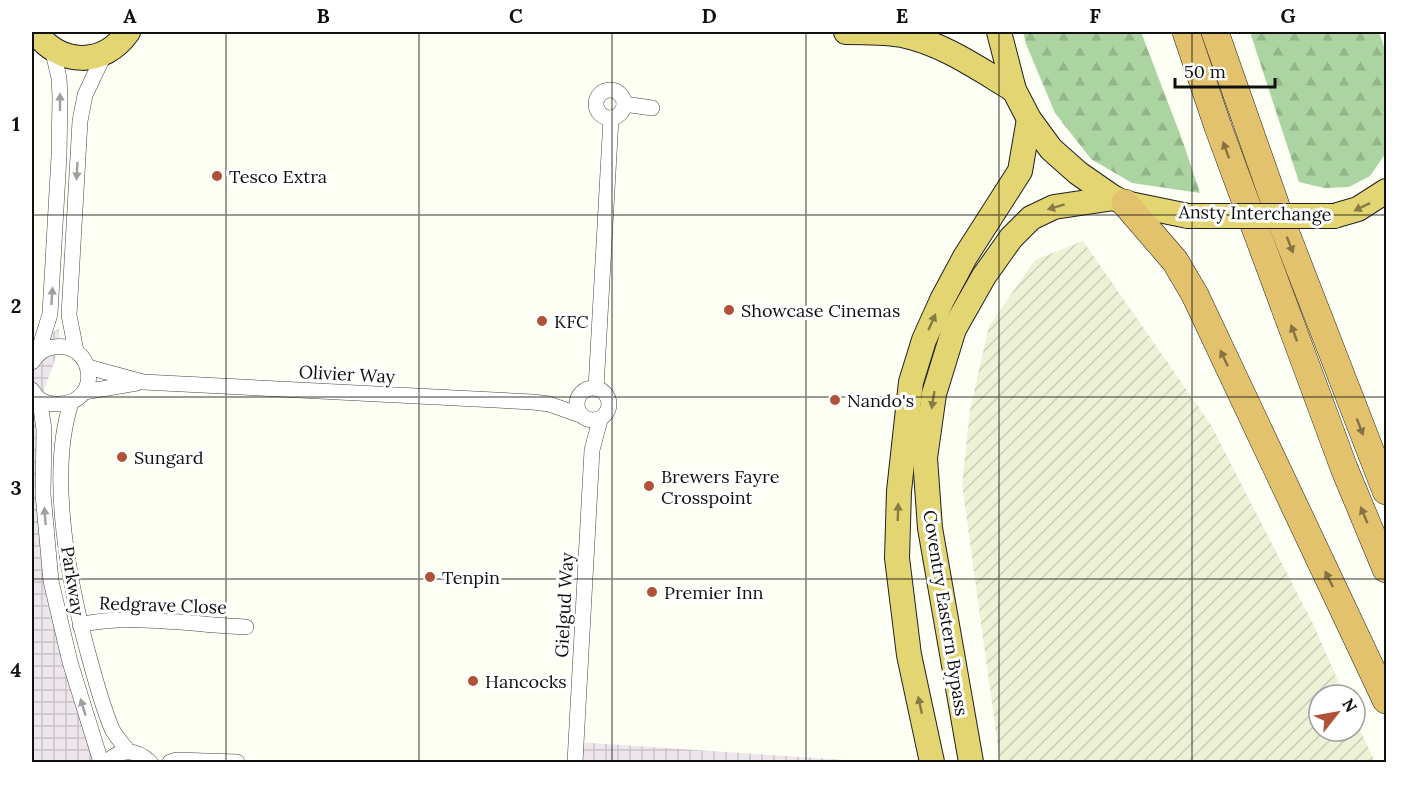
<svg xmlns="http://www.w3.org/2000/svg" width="1418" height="794" viewBox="0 0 1418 794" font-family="Lora,serif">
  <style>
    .industrial { fill: url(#industrial-grid) }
    .farmland { fill: url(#farmland-furrows) }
    .forest { fill: url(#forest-firs) }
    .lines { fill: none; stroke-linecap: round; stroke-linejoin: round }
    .minor-casing { stroke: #434343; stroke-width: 16 }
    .trunk-casing { stroke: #212121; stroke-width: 26 }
    .motorway-casing { stroke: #212121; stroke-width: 28 }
    .minor { stroke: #fff; stroke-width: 15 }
    .trunk { stroke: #e4d573; stroke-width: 24 }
    .motorway { stroke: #e3c26d; stroke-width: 27 }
    .trunk-bridge-casing { stroke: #212121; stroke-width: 26; stroke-linecap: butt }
    .trunk-bridge { stroke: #e4d573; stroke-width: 24 }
    .oneway { fill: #9f9f9f }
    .oneway2 { fill: #847243 }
    .oneway3 { fill: #857c46 }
    .grid { fill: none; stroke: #101010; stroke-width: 1.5; stroke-opacity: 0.55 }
    .poi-dot { fill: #b05238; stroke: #fff; stroke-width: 2 }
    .labels { text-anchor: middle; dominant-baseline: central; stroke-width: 6; stroke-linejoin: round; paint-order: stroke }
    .poi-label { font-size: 18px; fill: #101010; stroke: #fff; text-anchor: start }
    .street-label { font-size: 18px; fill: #101010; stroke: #fff }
    .neatline { fill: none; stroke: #101010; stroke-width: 2 }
    .grid-label { font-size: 20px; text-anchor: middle; font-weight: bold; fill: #101010 }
  </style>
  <defs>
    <pattern id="industrial-grid" width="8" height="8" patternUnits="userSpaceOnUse" patternTransform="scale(1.5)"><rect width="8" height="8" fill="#ede6ec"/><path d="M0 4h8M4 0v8" fill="none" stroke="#cac4c9"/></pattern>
    <pattern id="farmland-furrows" width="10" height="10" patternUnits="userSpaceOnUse" patternTransform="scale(1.5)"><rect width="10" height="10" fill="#edf1d6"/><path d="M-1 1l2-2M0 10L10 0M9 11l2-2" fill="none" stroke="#caceb7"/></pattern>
    <pattern id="forest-firs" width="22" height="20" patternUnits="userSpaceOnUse" patternTransform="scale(1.5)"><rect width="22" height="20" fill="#abd4a2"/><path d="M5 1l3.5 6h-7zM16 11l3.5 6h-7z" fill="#92b58a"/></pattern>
  </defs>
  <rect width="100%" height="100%" fill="#fdfef4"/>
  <g class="industrial">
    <polygon points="59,329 60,346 40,401 46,537 101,762 32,762 32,341"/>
    <polygon points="576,742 846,760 888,762 575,762"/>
  </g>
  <polygon class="farmland" points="1083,241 1211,425 1315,628 1344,695 1319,695 1319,731 1355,731 1355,719 1375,762 1000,762 962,484 970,410 989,326 1035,260"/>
  <g class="forest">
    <polygon points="1023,32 1141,32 1183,142 1200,193 1132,183 1091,159 1055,113 1026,44"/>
    <polygon points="1250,32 1379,32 1386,52 1386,153 1370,176 1349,187 1324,188 1299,182"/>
  </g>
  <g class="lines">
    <g class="minor-casing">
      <g id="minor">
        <circle cx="610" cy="104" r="14"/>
        <polyline points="624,104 652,108"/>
        <polyline points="76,351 69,315 80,121 85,95 104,55"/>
        <polyline points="38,353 50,314 59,156 60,97 59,78 52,48"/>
        <path d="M32,362C37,354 44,348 54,347C94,341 104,402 59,404C46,405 38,400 32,390"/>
        <polyline points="88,367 143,382 533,402 549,404 580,415"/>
        <circle cx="593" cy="404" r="16"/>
        <polyline points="596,388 611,118"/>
        <polyline points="84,392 137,383"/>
        <polyline points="40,401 44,430 43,494 51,581 70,662 101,762"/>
        <path d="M71,403C47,477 70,589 91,664C97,685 103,708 112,729C116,737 123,744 128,751"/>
        <path d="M80,625C128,613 195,625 246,627"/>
        <path d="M107,762C121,748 136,749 150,762"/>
        <polyline points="170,762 176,760 237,762"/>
        <polyline points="575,762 592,450 600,420"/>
      </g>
    </g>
    <g class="trunk-casing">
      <g id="trunk">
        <path d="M35,32C61,66 103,67 128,32"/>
        <path d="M846,32C864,32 883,32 902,35C942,43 979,69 1014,90"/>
        <polyline points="999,32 1014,90 1029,119 1051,149 1078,173 1114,198 1125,203 1188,216"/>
        <polyline points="1334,216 1358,209 1386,191"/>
        <polyline points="932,762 909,655 897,558 899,491 911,382 924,340 942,300 965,257 1020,171 1029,119"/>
        <polyline points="971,762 930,528 925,458 934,394 954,329 984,276 1011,238 1031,218 1054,207 1114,198"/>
      </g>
    </g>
    <g class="motorway-casing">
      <g id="motorway">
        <polyline points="1186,32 1218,127 1344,468 1386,569"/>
        <polyline points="1215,32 1282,223 1386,491"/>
        <polyline points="1125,203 1175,261 1195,295 1386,700"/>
      </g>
    </g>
    <use href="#minor" class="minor"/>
    <use href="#trunk" class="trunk"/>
    <use href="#motorway" class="motorway"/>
    <g class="trunk-bridge-casing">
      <polyline id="trunk-bridge" points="1188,216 1334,216"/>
    </g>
    <use href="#trunk-bridge" class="trunk-bridge"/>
  </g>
  <defs><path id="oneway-solid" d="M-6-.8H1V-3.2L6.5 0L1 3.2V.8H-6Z" transform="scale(1.5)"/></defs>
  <g class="oneway">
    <use href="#oneway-solid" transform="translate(60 102) rotate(-90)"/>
    <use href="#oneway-solid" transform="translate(77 171) rotate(93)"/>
    <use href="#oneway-solid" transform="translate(52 296) rotate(-86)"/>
    <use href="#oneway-solid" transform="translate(45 516) rotate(-94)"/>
    <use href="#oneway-solid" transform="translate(83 707) rotate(-107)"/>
  </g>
  <g class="oneway2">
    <use href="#oneway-solid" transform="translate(1226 150) rotate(-110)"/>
    <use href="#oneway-solid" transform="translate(1290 245) rotate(69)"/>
    <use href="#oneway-solid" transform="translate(1294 333) rotate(-110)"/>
    <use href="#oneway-solid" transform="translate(1224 358) rotate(-115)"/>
    <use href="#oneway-solid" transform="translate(1360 427) rotate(69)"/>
    <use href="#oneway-solid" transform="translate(1364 515) rotate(-113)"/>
    <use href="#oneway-solid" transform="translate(1329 579) rotate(-116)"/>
  </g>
  <g class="oneway3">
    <use href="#oneway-solid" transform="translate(1056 207) rotate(163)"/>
    <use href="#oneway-solid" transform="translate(1362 207) rotate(154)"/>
    <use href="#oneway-solid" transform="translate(932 322) rotate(-66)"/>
    <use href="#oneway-solid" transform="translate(933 400) rotate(99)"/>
    <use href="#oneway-solid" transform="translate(898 512) rotate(-88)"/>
    <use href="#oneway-solid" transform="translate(920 705) rotate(-102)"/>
  </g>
  <path class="grid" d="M226,32V762M419,32V762M612,32V762M806,32V762M999,32V762M1192,32V762M32,215H1386M32,397H1386M32,579H1386"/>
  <g class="poi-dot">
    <circle cx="217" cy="176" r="6"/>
    <circle cx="729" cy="310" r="6"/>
    <circle cx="542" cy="321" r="6"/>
    <circle cx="835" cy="400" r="6"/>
    <circle cx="122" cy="457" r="6"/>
    <circle cx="649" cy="486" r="6"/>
    <circle cx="430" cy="577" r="6"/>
    <circle cx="652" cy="592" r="6"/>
    <circle cx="473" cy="681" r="6"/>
  </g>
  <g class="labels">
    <g class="poi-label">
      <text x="229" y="176">Tesco Extra</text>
      <text x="741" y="310">Showcase Cinemas</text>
      <text x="554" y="321">KFC</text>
      <text x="847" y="400">Nando's</text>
      <text x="134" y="457">Sungard</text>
      <text x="661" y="476">Brewers Fayre<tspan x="661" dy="21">Crosspoint</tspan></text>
      <text x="442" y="577">Tenpin</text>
      <text x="664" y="592">Premier Inn</text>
      <text x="485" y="681">Hancocks</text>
    </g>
    <g class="street-label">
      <text transform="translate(1255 213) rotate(1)">Ansty Interchange</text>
      <text transform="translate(347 374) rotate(3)">Olivier Way</text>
      <text transform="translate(73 581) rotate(81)">Parkway</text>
      <text transform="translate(163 605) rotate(2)">Redgrave Close</text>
      <text transform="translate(564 605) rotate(-87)">Gielgud Way</text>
      <text transform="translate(946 613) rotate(81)">Coventry Eastern Bypass</text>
    </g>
  </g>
  <rect width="1418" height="794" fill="none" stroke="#ffffff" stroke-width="66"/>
  <g transform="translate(1337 713) rotate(59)"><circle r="28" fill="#ffffff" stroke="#9f9f9f" stroke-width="1.5"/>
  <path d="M0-4.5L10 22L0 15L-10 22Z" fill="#b05238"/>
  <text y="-9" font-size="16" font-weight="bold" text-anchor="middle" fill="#101010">N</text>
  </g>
  <path d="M1175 78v9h100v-9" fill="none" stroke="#101010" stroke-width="3"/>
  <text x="1184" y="78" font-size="18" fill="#101010" stroke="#ffffff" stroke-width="4.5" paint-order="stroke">50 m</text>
  <rect x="33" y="33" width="1352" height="728" class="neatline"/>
  <g class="grid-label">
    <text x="130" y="23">A</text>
    <text x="323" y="23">B</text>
    <text x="516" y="23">C</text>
    <text x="709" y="23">D</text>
    <text x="902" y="23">E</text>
    <text x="1095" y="23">F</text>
    <text x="1288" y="23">G</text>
    <text x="16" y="131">1</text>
    <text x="16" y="313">2</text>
    <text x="16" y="495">3</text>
    <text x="16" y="677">4</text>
  </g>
</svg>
